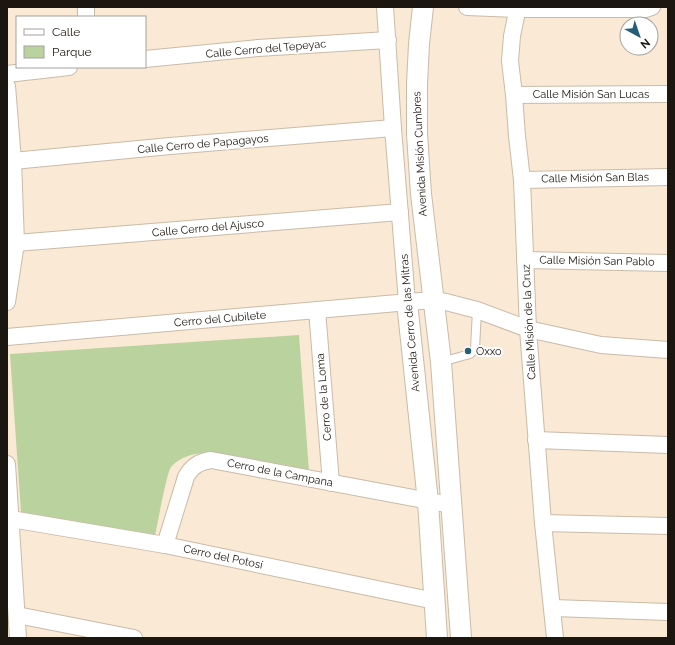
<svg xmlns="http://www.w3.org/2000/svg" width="675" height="645" viewBox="0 0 675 645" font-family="Raleway,sans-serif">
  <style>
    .green { fill: #bad39e }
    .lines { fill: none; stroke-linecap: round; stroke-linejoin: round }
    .service-casing { stroke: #cabba8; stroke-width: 10 }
    .minor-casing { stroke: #cabba8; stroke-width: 18 }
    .tertiary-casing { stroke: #cabba8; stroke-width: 22 }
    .service { stroke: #fff; stroke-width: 8 }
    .minor { stroke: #fff; stroke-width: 16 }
    .tertiary { stroke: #fff; stroke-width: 20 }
    .poi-dot { fill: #235f77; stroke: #fff; stroke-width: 1.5 }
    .labels { text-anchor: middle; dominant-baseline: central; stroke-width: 4; stroke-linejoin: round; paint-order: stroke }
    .street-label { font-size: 11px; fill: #1b160f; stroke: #fff }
    .poi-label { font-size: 11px; fill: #1b160f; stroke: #fff; text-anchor: start }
  </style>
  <rect width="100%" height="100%" fill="#f9e9d5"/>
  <path class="green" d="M299,335L309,472L204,453C191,454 180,457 171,467C167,472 157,526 155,536L21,512L10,354Z"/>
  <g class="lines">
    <g class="service-casing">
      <polyline id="service" points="441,362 470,354 475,349 477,310"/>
    </g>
    <g class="minor-casing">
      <g id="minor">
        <polyline points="86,7 86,17"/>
        <polyline points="385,7 393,128 407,302"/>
        <polyline points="467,7 517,9 646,9 652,7"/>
        <polyline points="518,7 512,36 510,61 514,95 517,136 522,180 528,329 543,523 555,638"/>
        <polyline points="145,59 258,48 388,40"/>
        <polyline points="7,74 69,67"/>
        <polyline points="7,86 13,161 16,243 7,302"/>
        <polyline points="514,95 668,94"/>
        <polyline points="13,161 170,146 393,128"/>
        <polyline points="522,180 668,177"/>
        <polyline points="16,243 400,212"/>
        <polyline points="525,260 668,263"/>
        <polyline points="317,310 331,483"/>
        <polyline points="7,337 432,300 446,302 477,310 528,329 601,345 668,350"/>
        <polyline points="536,440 668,445"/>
        <polyline points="7,464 18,638"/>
        <polyline points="11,519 165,545 435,601"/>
        <polyline points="543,523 668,526"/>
        <path d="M165,545L186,477C192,466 199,462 211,460L451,505"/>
        <polyline points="553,608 668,612"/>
        <polyline points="17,615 134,638"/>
      </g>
    </g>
    <g class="tertiary-casing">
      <g id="tertiary">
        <polyline points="423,7 419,44 417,84 417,134 421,194 441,362 461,638"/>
        <polyline points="407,302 428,502 437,638"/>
      </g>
    </g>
    <use href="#service" class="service"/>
    <use href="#minor" class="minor"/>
    <use href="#tertiary" class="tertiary"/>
  </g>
  <circle class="poi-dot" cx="468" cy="351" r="4"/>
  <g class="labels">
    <g class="street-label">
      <text transform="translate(266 49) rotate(-5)">Calle Cerro del Tepeyac</text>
      <text x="591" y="94">Calle Misión San Lucas</text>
      <text transform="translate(203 144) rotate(-5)">Calle Cerro de Papagayos</text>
      <text transform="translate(420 154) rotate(-93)">Avenida Misión Cumbres</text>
      <text transform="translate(595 178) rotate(-1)">Calle Misión San Blas</text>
      <text transform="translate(208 228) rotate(-5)">Calle Cerro del Ajusco</text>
      <text transform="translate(597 261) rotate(1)">Calle Misión San Pablo</text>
      <text transform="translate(220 319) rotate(-5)">Cerro del Cubilete</text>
      <text transform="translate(529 322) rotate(-93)">Calle Misión de la Cruz</text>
      <text transform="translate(410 323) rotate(-95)">Avenida Cerro de las Mitras</text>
      <text transform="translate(324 397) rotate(-95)">Cerro de la Loma</text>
      <text transform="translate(280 473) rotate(11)">Cerro de la Campana</text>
      <text transform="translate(223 557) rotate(12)">Cerro del Potosí</text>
    </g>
    <g class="poi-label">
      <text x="476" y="351">Oxxo</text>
    </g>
  </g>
  <rect width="675" height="645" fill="none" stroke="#1b160f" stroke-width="16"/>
  <rect x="16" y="16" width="130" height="52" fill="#ffffff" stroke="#a4a29f"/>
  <rect x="24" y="29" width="20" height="6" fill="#ffffff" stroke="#a4a29f"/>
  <text x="52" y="36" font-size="12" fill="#1b160f">Calle</text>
  <rect x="24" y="46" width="20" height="12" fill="#bad39e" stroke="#a4a29f"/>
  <text x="52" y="56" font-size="12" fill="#1b160f">Parque</text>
  <g transform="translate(639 36) rotate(140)"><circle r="19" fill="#ffffff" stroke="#a4a29f"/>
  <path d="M0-3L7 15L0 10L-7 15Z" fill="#235f77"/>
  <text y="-6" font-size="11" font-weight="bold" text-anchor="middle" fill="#1b160f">N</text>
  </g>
</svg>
